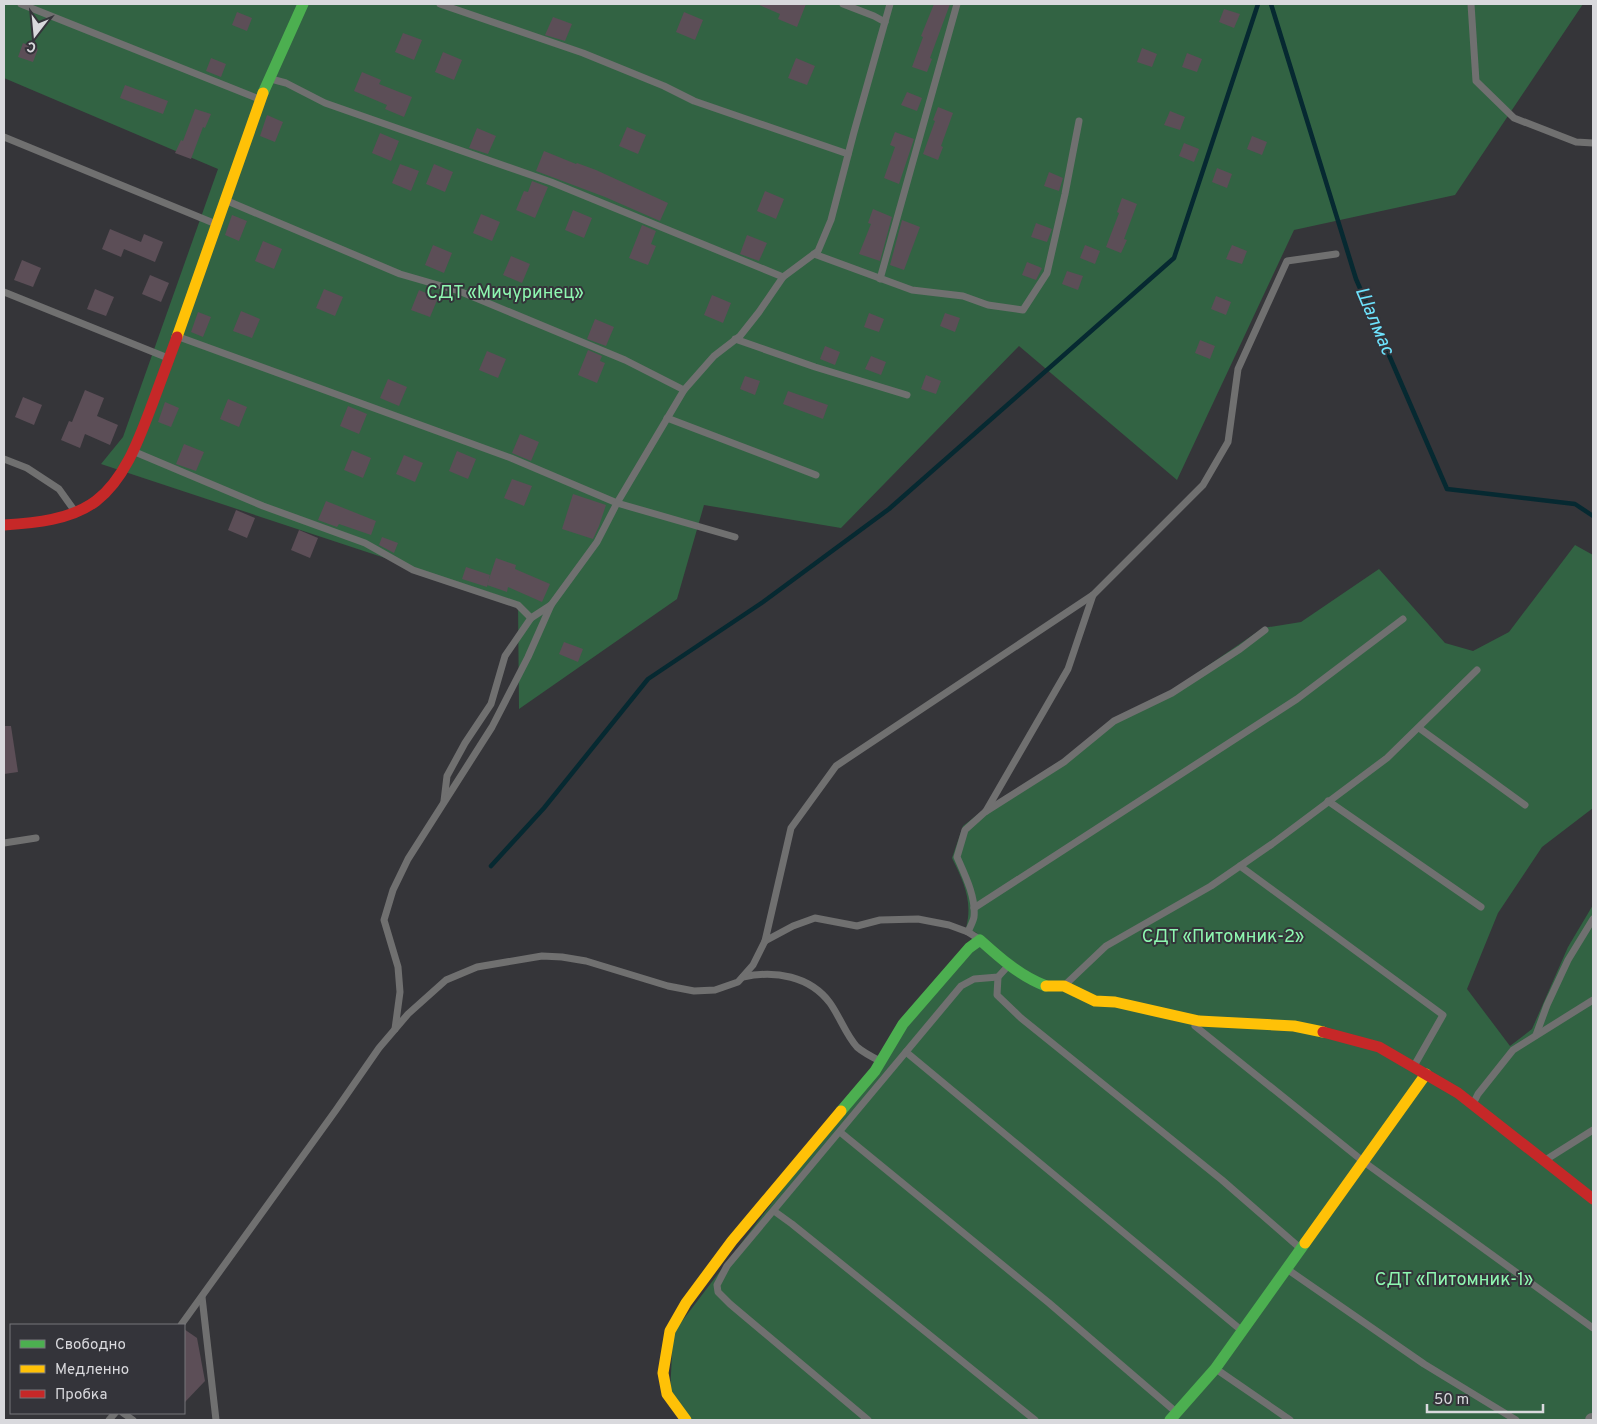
<svg xmlns="http://www.w3.org/2000/svg" width="1597" height="1424" viewBox="0 0 1597 1424" font-family="Overpass,sans-serif">
  <style>
    .green { fill: #326343 }
    .lines { fill: none; stroke-linecap: round; stroke-linejoin: round }
    .stream { stroke: #062931; stroke-width: 4.5 }
    .building { fill: #5c4e57 }
    .lane { stroke: #707070; stroke-width: 7 }
    .street { stroke: #707070; stroke-width: 14 }
    .fast { stroke: #4caf50; stroke-width: 11 }
    .slow { stroke: #ffc107; stroke-width: 11 }
    .jam { stroke: #c62828; stroke-width: 11 }
    .labels { text-anchor: middle; dominant-baseline: central; stroke-width: 4; stroke-linejoin: round; paint-order: stroke }
    .park-label { font-size: 18px; fill: #8ef7b0; stroke: #34343a }
    .water-label { font-size: 19px; font-style: italic; fill: #6ee3fd; stroke: #34343a }
  </style>
  <rect width="100%" height="100%" fill="#353539"/>
  <g class="green">
    <polygon points="4,4 1583,4 1455,195 1294,230 1177,480 1019,346 841,528 704,505 677,599 519,709 518,602 101,464 123,437 218,169 4,78"/>
    <path d="M1575,545L1593,555V808L1542,847L1498,913L1467,989L1510,1046L1532,1029L1568,947L1593,905V1417L1585,1420H692L670,1394L673,1333L977,933L966,928C973,902 964,882 952,858L963,826L986,808L1063,759L1116,717L1168,693L1263,628L1301,622L1379,569L1445,643L1473,651L1509,632Z"/>
  </g>
  <g class="lines">
    <g class="stream">
      <polyline points="1271,4 1356,279 1447,489 1575,504 1593,516"/>
      <polyline points="491,866 544,808 648,679 763,602 889,509 1174,258 1258,4"/>
    </g>
  </g>
  <g class="building">
    <polygon points="757,4 806,4 797,27 778,19 780,14"/>
    <polygon points="934,4 950,4 930,58 932,59 927,72 912,67 923,37 921,36"/>
    <polygon points="1224,9 1240,14 1234,28 1219,22"/>
    <polygon points="237,12 252,18 247,31 232,25"/>
    <polygon points="684,12 703,20 695,40 676,32"/>
    <polygon points="553,17 572,24 565,41 545,35"/>
    <polygon points="403,33 422,40 414,60 395,52"/>
    <polygon points="23,43 38,49 33,62 18,57"/>
    <polygon points="1142,48 1157,54 1152,67 1137,62"/>
    <polygon points="443,52 462,60 454,80 435,72"/>
    <polygon points="1187,53 1202,59 1197,72 1182,67"/>
    <polygon points="211,58 226,64 221,77 206,71"/>
    <polygon points="796,58 815,66 807,85 788,78"/>
    <polygon points="362,72 381,80 379,84 412,97 404,117 385,109 387,105 354,91"/>
    <polygon points="125,85 168,101 163,114 120,98"/>
    <polygon points="907,92 922,98 917,111 901,105"/>
    <polygon points="938,107 953,113 941,146 943,147 938,160 923,154 935,121 933,120"/>
    <polygon points="195,109 211,114 205,128 203,127 191,159 175,153 181,140 183,141"/>
    <polygon points="1170,111 1185,117 1180,130 1164,125"/>
    <polygon points="267,115 283,122 275,142 260,136"/>
    <polygon points="627,127 646,135 638,154 619,146"/>
    <polygon points="477,128 496,136 488,154 469,148"/>
    <polygon points="895,132 914,139 899,184 884,178 895,147 890,145"/>
    <polygon points="380,133 399,141 391,161 372,153"/>
    <polygon points="1252,136 1267,142 1262,155 1247,149"/>
    <polygon points="1184,143 1199,149 1194,162 1179,156"/>
    <polygon points="544,151 576,164 577,163 596,170 668,203 660,221 605,197 536,171"/>
    <polygon points="400,164 419,171 411,191 392,183"/>
    <polygon points="434,164 453,172 445,192 426,184"/>
    <polygon points="1217,168 1232,174 1227,188 1212,182"/>
    <polygon points="1049,172 1063,178 1059,191 1044,186"/>
    <polygon points="532,181 548,187 535,218 516,210 524,191 528,192"/>
    <polygon points="765,191 784,199 776,219 757,211"/>
    <polygon points="1122,198 1137,204 1124,239 1127,240 1121,253 1106,247 1119,213 1117,212"/>
    <polygon points="873,209 892,217 880,261 859,254 871,224 868,223"/>
    <polygon points="573,210 592,218 584,238 565,230"/>
    <polygon points="481,214 500,222 492,241 473,233"/>
    <polygon points="232,215 247,221 239,241 225,235"/>
    <polygon points="902,220 920,227 904,270 890,265"/>
    <polygon points="1036,223 1052,229 1047,242 1031,237"/>
    <polygon points="642,225 656,231 651,244 656,246 648,265 629,258"/>
    <polygon points="110,229 141,242 144,234 163,242 155,262 124,249 121,257 102,249"/>
    <polygon points="747,235 767,243 759,261 740,254"/>
    <polygon points="263,241 282,249 274,269 255,261"/>
    <polygon points="433,245 452,253 444,273 425,265"/>
    <polygon points="1085,245 1100,251 1095,264 1080,258"/>
    <polygon points="1232,245 1247,251 1242,264 1226,259"/>
    <polygon points="511,256 530,264 522,283 503,275"/>
    <polygon points="22,260 41,268 33,287 14,280"/>
    <polygon points="1027,262 1042,268 1036,280 1022,275"/>
    <polygon points="1067,271 1083,276 1078,290 1062,284"/>
    <polygon points="150,275 169,283 161,302 142,294"/>
    <polygon points="95,289 114,297 106,316 87,309"/>
    <polygon points="324,289 343,297 335,316 316,308"/>
    <polygon points="419,290 438,298 430,317 411,310"/>
    <polygon points="712,295 731,303 723,323 704,315"/>
    <polygon points="1216,296 1231,302 1226,315 1211,309"/>
    <polygon points="241,311 260,319 252,338 233,331"/>
    <polygon points="198,312 211,317 203,337 191,332"/>
    <polygon points="869,313 884,319 879,332 864,327"/>
    <polygon points="945,313 960,318 955,332 940,326"/>
    <polygon points="595,319 614,327 606,346 587,339"/>
    <polygon points="1200,340 1215,346 1210,359 1195,353"/>
    <polygon points="825,346 840,352 835,365 820,359"/>
    <polygon points="588,350 602,356 600,361 605,363 597,383 578,375"/>
    <polygon points="487,351 506,359 498,378 479,370"/>
    <polygon points="871,356 886,362 881,375 865,369"/>
    <polygon points="926,375 941,381 936,394 921,389"/>
    <polygon points="745,376 760,381 755,395 740,389"/>
    <polygon points="388,379 407,387 399,406 380,398"/>
    <polygon points="85,390 104,398 97,416 118,425 110,445 85,434 80,448 61,440 69,421 72,422"/>
    <polygon points="788,391 828,405 823,419 783,404"/>
    <polygon points="23,397 42,405 34,425 15,417"/>
    <polygon points="228,399 247,407 239,427 220,419"/>
    <polygon points="165,402 179,408 171,427 158,422"/>
    <polygon points="348,406 367,414 359,434 340,426"/>
    <polygon points="520,434 539,442 531,461 512,453"/>
    <polygon points="184,444 204,452 196,471 176,464"/>
    <polygon points="352,450 371,458 363,478 344,470"/>
    <polygon points="457,451 476,459 468,479 449,471"/>
    <polygon points="404,455 423,463 415,482 396,474"/>
    <polygon points="512,479 532,486 524,506 504,498"/>
    <polygon points="573,494 606,505 599,526 593,539 562,529"/>
    <polygon points="326,501 376,521 371,535 339,524 337,527 318,520"/>
    <polygon points="236,510 255,518 247,538 228,530"/>
    <polygon points="299,530 318,538 310,558 291,550"/>
    <polygon points="382,537 398,543 394,553 379,545"/>
    <polygon points="496,558 516,565 515,569 550,584 542,602 508,587 507,592 487,585"/>
    <polygon points="466,567 490,575 487,587 462,579"/>
    <polygon points="564,642 583,649 578,662 559,654"/>
    <polygon points="4,726 11,726 18,772 4,774"/>
    <polygon points="184,1329 197,1338 205,1381 184,1403"/>
  </g>
  <g class="lines">
    <g class="lane">
      <polyline points="21,4 259,99"/>
      <polyline points="440,4 583,53 664,86 694,101 848,154"/>
      <polyline points="843,4 874,16 885,22"/>
      <polyline points="1471,4 1476,81 1514,118 1576,142 1593,143"/>
      <polyline points="271,79 286,83 325,103 551,182 783,277"/>
      <polyline points="4,137 216,224"/>
      <polyline points="225,200 400,274 459,291 625,360 684,390"/>
      <polyline points="814,254 912,290 963,296 988,305 1023,310 1047,273 1065,194 1079,121"/>
      <polyline points="880,279 957,4"/>
      <polyline points="4,292 168,358"/>
      <polyline points="179,337 511,458 617,503 735,537"/>
      <polyline points="735,339 815,367 907,395"/>
      <polyline points="667,418 816,475"/>
      <polyline points="135,452 263,506 365,543 413,570 518,605 531,618"/>
      <polyline points="4,459 27,468 59,489 74,510"/>
      <polyline points="1419,728 1525,805"/>
      <polyline points="444,801 447,776 465,743 491,704 505,656 531,618 551,605"/>
      <polyline points="1328,801 1481,907"/>
      <polyline points="986,811 1068,669 1093,595"/>
      <polyline points="4,843 36,838"/>
      <polyline points="1240,866 1443,1015 1414,1066"/>
      <polyline points="974,908 1297,699 1403,619"/>
      <path d="M968,932C970,927 973,922 974,917C976,897 965,875 957,857L965,830L985,812L1064,762L1114,721L1172,693L1240,649L1265,630"/>
      <polyline points="765,941 791,828 836,766 1093,595 1203,485 1228,442 1238,369 1287,261 1336,254"/>
      <path d="M743,977C775,970 810,976 830,1003C840,1017 846,1035 857,1047C864,1053 872,1057 880,1061"/>
      <polyline points="998,977 997,995 1021,1018 1222,1180 1300,1248"/>
      <polyline points="1066,984 1106,946 1211,886 1272,844 1387,758 1477,670"/>
      <polyline points="1195,1026 1364,1162 1593,1328"/>
      <polyline points="395,1029 400,992 398,967 384,920 393,890 408,859 492,727 528,657 551,605 597,542 617,503 684,390 714,356 740,336 759,312 783,277 818,251 831,220 854,132 890,4"/>
      <polyline points="1536,1035 1547,1005 1568,960 1593,919"/>
      <polyline points="906,1052 1241,1330"/>
      <polyline points="1474,1102 1478,1094 1513,1050 1593,1000"/>
      <polyline points="840,1132 1049,1303 1176,1412"/>
      <polyline points="1547,1159 1593,1130"/>
      <polyline points="774,1211 792,1224 1035,1420"/>
      <polyline points="1287,1269 1424,1364 1516,1420"/>
      <polyline points="202,1297 216,1420"/>
      <polyline points="181,1325 336,1110 379,1048 408,1014 446,980 477,967 542,956 562,957 586,961 668,986 694,991 715,990 738,982 753,965 765,941 793,926 815,918 857,926 880,920 918,919 949,925 968,932 979,939"/>
      <polyline points="1216,1369 1290,1420"/>
      <polyline points="123,1413 133,1420"/>
      <polyline points="109,1420 115,1413"/>
      <polyline points="868,1420 730,1304 718,1292 717,1285 727,1266 961,986 974,979 998,977 1008,966"/>
    </g>
    <polyline class="street" points="1592,1420 1593,1420"/>
    <g class="fast">
      <polyline points="263,93 303,4"/>
      <path d="M841,1111L875,1071L903,1024L969,948L980,940C1000,958 1020,976 1046,986"/>
      <polyline points="1170,1420 1215,1369 1305,1243"/>
    </g>
    <g class="slow">
      <polyline points="177,337 263,93"/>
      <polyline points="1046,986 1064,986 1095,1001 1115,1002 1199,1021 1294,1026 1323,1032"/>
      <polyline points="1305,1243 1426,1074"/>
      <polyline points="686,1420 667,1394 663,1373 670,1331 686,1303 732,1241 841,1111"/>
    </g>
    <g class="jam">
      <path d="M4,525C34,523 71,520 96,501C126,478 140,436 153,402C161,380 169,359 177,337"/>
      <polyline points="1323,1032 1379,1047 1458,1093 1593,1199"/>
    </g>
  </g>
  <g class="labels">
    <g class="park-label">
      <text x="505" y="293">СДТ «Мичуринец»</text>
      <text x="1223" y="937">СДТ «Питомник-2»</text>
      <text x="1454" y="1280">СДТ «Питомник-1»</text>
    </g>
    <g class="water-label">
      <text transform="translate(1374 321) rotate(67)">Шалмас</text>
    </g>
  </g>
  <rect width="1597" height="1424" fill="none" stroke="#d9d9dd" stroke-width="10"/>
  <rect x="10" y="1324" width="175" height="90" fill="#34343a" stroke="#76767b"/>
  <rect x="20" y="1340" width="25" height="8" fill="#4caf50" stroke="#76767b"/>
  <text x="55" y="1349" font-size="15" fill="#d9d9dd">Свободно</text>
  <rect x="20" y="1365" width="25" height="8" fill="#ffc107" stroke="#76767b"/>
  <text x="55" y="1374" font-size="15" fill="#d9d9dd">Медленно</text>
  <rect x="20" y="1390" width="25" height="8" fill="#c62828" stroke="#76767b"/>
  <text x="55" y="1399" font-size="15" fill="#d9d9dd">Пробка</text>
  <g transform="translate(35 35) rotate(196)" stroke="#34343a" stroke-width="4" paint-order="stroke">
  <path d="M0-4L9 19L0 12L-9 19Z" fill="#d9d9dd"/>
  <text y="-8" font-size="14" font-weight="bold" text-anchor="middle" fill="#d9d9dd">С</text>
  </g>
  <path d="M1427 1404v8h116v-8" fill="none" stroke="#d9d9dd" stroke-width="2.5"/>
  <text x="1434" y="1404" font-size="15" fill="#d9d9dd" stroke="#34343a" stroke-width="4" paint-order="stroke">50 m</text>
</svg>
